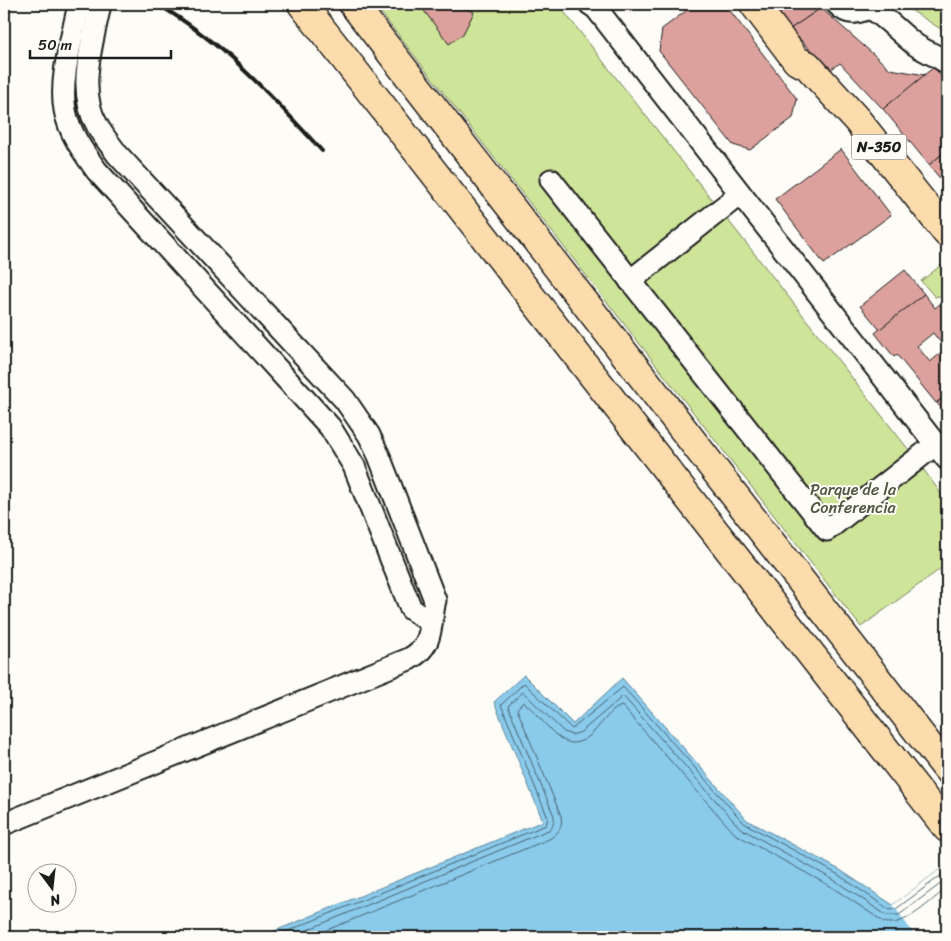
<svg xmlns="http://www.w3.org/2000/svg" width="951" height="941" viewBox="0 0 951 941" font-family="Sriracha,sans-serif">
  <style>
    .green { fill: #cee499; stroke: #75805a }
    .water { fill: #8acaeb; stroke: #5e8498 }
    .pier { fill: #fdfcf7 }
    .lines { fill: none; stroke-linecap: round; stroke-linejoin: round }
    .shore { stroke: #48626f; stroke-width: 1 }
    .building { fill: #dca19d; stroke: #1c1c1c; fill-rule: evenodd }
    .minor-casing { stroke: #1c1c1c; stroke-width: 25 }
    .major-casing { stroke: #1c1c1c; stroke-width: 31 }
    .highway-casing { stroke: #1c1c1c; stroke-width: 31 }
    .minor { stroke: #fdfcf7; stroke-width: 21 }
    .major { stroke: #fcdcac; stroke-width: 28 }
    .highway { stroke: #fcdcac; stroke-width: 28 }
    .rail { stroke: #1c1c1c; stroke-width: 4 }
    .labels { text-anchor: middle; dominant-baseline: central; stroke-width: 4; stroke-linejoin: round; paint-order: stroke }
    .shield { fill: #fdfcf7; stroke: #605f5e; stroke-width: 1 }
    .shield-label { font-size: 15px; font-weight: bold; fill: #1c1c1c }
    .park-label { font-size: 16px; fill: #515842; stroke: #fdfcf7 }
  </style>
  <rect width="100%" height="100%" fill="#fdfcf7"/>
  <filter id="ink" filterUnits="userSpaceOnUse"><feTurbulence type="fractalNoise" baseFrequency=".02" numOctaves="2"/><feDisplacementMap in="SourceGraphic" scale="10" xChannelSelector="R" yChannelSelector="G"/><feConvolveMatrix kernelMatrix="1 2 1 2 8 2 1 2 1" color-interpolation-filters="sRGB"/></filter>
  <g filter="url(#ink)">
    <g class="green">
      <polygon points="374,4 558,4 916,459 947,502 947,564 861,627"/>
      <polygon points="901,4 947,4 947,36 944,31"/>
      <polygon points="944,263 947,266 947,294 935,297 921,281"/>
    </g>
    <polygon class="water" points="524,675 573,724 622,678 747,820 840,870 893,905 947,864 947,930 939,937 260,937 543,821 494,702"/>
    <polygon class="pier" points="947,864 947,930 939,937 916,937 893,905"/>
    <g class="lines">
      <g class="shore">
        <polyline points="273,937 546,825 548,818 501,705 524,683 572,729 623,687 744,823 837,874 890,910 896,909 947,871"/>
        <polyline points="290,937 551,829 554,822 554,816 508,706 523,692 564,732 572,735 581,732 623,696 740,828 834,880 886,915 899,915 947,879"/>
        <path d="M310,937L549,839C559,834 563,826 561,816L517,709L523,702C538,711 555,743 573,743C595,742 604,711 622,706L735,834L830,886L884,922C904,929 932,899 947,888"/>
      </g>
    </g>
    <g class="building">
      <polygon points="419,4 456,4 474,12 463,34 449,44"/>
      <polygon points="695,4 725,4 797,99 793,118 750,150 733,145 659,51 662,29"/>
      <polygon points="774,4 821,4 821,8 790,29"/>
      <polygon points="821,8 890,69 925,75 883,109 840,63 830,70 790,29"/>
      <polygon points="934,67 947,84 947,150 929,165 883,109"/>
      <polygon points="841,149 891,215 824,264 775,199"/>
      <polygon points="947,150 947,187 929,165"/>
      <polygon points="905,270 924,294 880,330 860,306"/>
      <path d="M924,294L935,308L940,304L947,313V394L936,403L897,355L894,357L875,333ZM933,333L946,349L930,362L917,346Z"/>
      <polygon points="947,394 947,416 937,403"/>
    </g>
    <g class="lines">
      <g class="minor-casing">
        <g id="minor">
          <path d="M79,4C73,35 59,79 65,110C69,133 84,153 97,171L330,427L354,466L411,609L430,622"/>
          <polyline points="590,4 596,8 947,459"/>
          <path d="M837,4C848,16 856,13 870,8C887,18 898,31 913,43C923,51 937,55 947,63"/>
          <polyline points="551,180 827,530 936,444"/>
          <polyline points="630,281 740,194"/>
          <path d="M4,824L409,659C435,645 429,625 435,600L379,456L369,435L345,400L117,154C110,144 102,135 97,125C76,89 93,42 100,4"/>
        </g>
      </g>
      <g class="major-casing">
        <g id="major">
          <polyline points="302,4 947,828"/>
          <polyline points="353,4 947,769"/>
        </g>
      </g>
      <g class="highway-casing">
        <polyline id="highway" points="754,4 797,61 807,65 857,120 947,233"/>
      </g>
      <use href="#minor" class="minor"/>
      <use href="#major" class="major"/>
      <use href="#highway" class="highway"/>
      <path class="rail" d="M157,4C221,41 272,96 322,151"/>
    </g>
  </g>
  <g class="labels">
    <rect class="shield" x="851.5" y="134.5" width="55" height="25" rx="4"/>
    <g class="shield-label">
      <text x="879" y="147">N-350</text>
    </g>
    <g class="park-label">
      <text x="853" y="489">Parque de la<tspan x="853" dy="18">Conferencia</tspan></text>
    </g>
  </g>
  <rect width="951" height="941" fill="none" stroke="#fdfcf7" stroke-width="20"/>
  <rect x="10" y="10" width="931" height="921" fill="none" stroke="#1c1c1c" stroke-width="2" filter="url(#ink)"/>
  <g transform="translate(52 888) rotate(165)"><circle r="24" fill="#fdfcf7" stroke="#a3a29f"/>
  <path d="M0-4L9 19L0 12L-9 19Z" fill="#1c1c1c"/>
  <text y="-8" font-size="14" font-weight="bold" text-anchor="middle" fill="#1c1c1c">N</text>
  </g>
  <path d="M30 50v8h141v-8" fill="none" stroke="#1c1c1c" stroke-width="2.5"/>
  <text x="38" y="50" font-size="15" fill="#1c1c1c" stroke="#fdfcf7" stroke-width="4" paint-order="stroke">50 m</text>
</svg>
